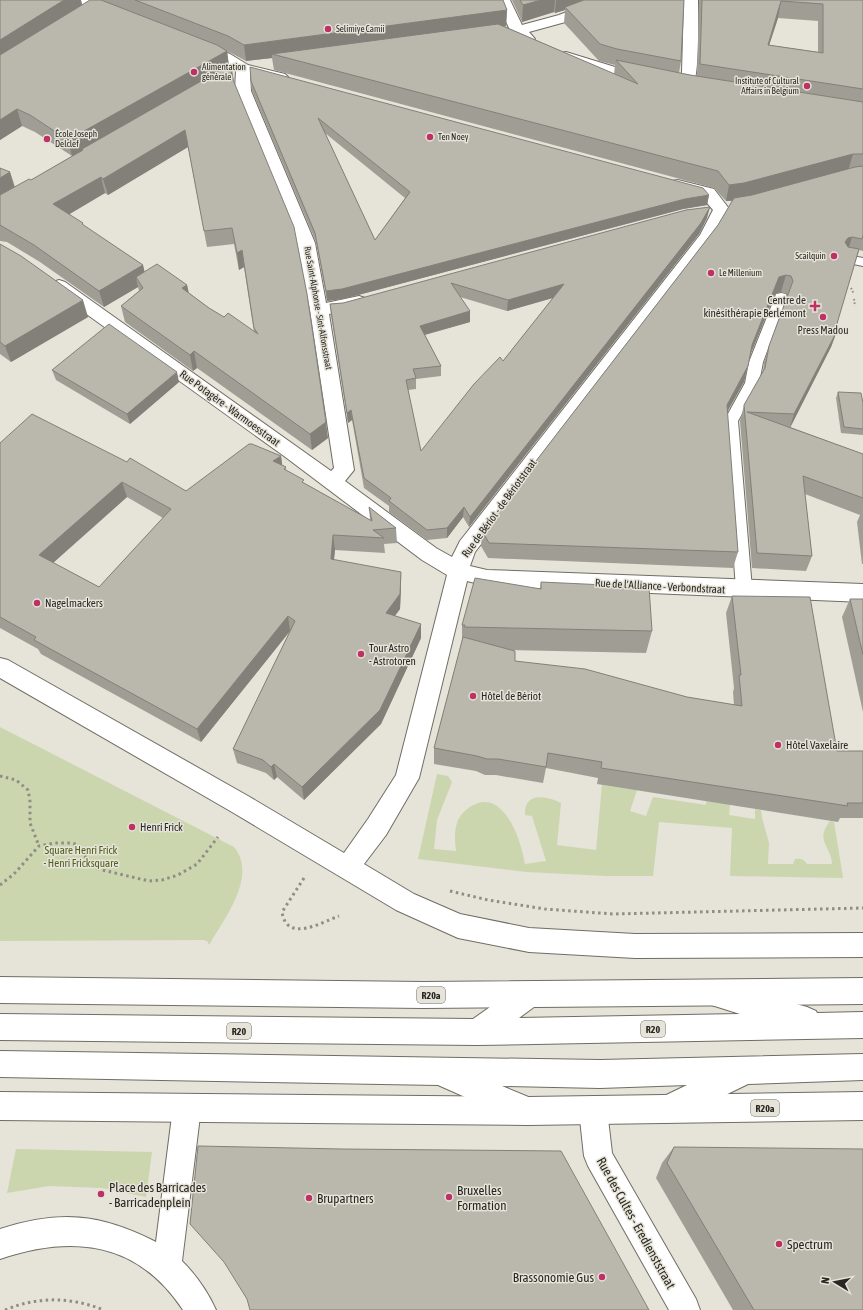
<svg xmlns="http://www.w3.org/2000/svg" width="863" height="1310" viewBox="0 0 863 1310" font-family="'Asap Condensed',sans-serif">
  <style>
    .green { fill: #cbd6ae }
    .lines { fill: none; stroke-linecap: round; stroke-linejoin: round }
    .lane-casing { stroke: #706d64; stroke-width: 2 }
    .street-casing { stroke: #706d64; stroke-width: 2 }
    .primary-casing { stroke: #706d64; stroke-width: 2 }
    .highway-casing { stroke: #706d64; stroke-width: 2 }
    .path-far1 { stroke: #8f8d85; stroke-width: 2; stroke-dasharray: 1.5 2; stroke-linecap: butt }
    .path { stroke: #8f8d85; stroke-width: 3; stroke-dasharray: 2.5 3.5; stroke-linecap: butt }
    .lane { fill: #fff; fill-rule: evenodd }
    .street { fill: #fff; fill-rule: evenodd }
    .primary { fill: #fff; fill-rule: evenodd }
    .highway { fill: #fff; fill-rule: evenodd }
    .wall { fill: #a09d95; fill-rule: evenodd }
    .shaded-wall { fill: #828079 }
    .building { fill: #bab7ad; stroke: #828079; fill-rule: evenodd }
    .poi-dot { fill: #be3165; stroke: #e6e3d8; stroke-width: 1.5 }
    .labels { text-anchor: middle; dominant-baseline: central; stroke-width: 3; stroke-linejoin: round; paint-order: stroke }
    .far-poi-label { font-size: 9px; fill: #282723; stroke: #e6e3d8; text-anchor: start }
    .far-street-label { font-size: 9px; fill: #282723; stroke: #e6e3d8 }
    .shield { fill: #e6e3d8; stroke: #615f59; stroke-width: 1 }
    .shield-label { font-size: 10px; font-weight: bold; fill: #282723 }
    .poi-label { font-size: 11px; fill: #282723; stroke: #e6e3d8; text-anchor: start }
    .street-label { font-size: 11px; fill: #282723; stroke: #e6e3d8 }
    .park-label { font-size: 11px; fill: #515f1d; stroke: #e6e3d8 }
    .near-poi-label { font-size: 13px; fill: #282723; stroke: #e6e3d8; text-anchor: start }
    .near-street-label { font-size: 13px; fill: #282723; stroke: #e6e3d8 }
  </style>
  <rect width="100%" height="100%" fill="#e6e3d8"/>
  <g class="green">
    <path d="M0,727L234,847C258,876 224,919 209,945L207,941L203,940L0,941Z"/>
    <path d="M437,774L448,776L452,782L437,820L434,849L456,851C455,841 454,832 457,823C462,808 483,795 497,806C514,819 521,844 525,864L546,861L532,816L525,815C524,791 547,796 561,803L557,845L596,850L602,785L637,790L630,811L646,816L653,797L706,805V801L730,804L729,815L755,819V809L761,810L762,818L769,843L768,864H793L795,859C801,858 804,859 807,864H832C832,847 814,841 830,821L834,822L843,878L730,876L732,828L659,822L653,876H606L526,872L418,859Z"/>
    <polygon points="16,1149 152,1152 146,1197 102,1188 49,1186 7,1193"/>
  </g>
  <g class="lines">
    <g class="lane-casing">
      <g id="lane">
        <polygon points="847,255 863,258 863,266 843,262 841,259 843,256"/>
        <polygon points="781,293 786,294 787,297 763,362 759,383 738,421 752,589 749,593 744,595 739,593 736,589 724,421 745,383 749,362 775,297 776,294"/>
      </g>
    </g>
    <g class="street-casing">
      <g id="street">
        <polygon points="73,0 92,0 119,11 121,14 119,17 114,18 109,17 75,3"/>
        <path d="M496,0H510L522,25L559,15L597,0H616L614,3L569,21L529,32L535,39L533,42C525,44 521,41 515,36L486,40L481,39L479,36L481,33L509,28Z"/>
        <path d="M684,0H698C698,17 700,76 692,88L687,90L682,88L679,85L682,72Z"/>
        <polygon points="200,43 230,54 248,65 285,74 288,77 285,80 280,82 250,74 251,91 315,243 326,303 359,296 365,298 368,302 365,306 329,314 354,470 345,481 436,548 452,557 460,541 700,235 713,210 702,197 672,189 670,185 672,181 678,180 714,189 730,210 713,241 475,552 470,566 487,570 863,584 863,602 487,586 467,581 419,778 386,835 364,864 414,894 460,914 529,928 635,934 863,933 863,957 635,958 529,952 458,938 396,910 232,812 0,678 0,658 8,660 248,796 344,853 368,819 396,775 447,575 422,560 284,456 53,290 50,286 53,282 59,280 65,282 331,471 334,468 310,310 297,243 235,91 236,70 220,60 195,50 193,47 195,44"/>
        <polygon points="566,52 615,67 648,74 651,77 648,80 643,82 607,74 561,59 559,56 561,53"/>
        <path d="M187,1094L197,1098L201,1108L182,1261C196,1275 208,1292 216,1310H183C138,1242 74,1234 0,1259V1229C59,1210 100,1213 156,1242L173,1108L177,1098Z"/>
        <polygon points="593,1096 603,1100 607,1110 612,1153 696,1299 700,1310 669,1310 588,1166 584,1156 579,1110 583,1100"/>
      </g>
    </g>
    <g class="primary-casing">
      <g id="primary">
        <polygon points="0,977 423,982 863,978 863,1004 423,1008 0,1003"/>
        <polygon points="0,1092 528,1097 863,1092 863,1120 528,1125 0,1120"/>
      </g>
    </g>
    <g class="highway-casing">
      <g id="highway">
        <polygon points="711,980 807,1007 816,1011 817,1013 863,1012 863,1038 477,1045 0,1040 0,1014 473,1019 520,986 529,982 538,986 542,995 538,1004 519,1018 740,1014 702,1002 698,993 702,984"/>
        <polygon points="0,1051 600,1060 863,1054 863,1080 748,1084 668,1123 658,1119 654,1109 658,1099 687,1085 600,1088 502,1086 538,1101 542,1111 538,1121 528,1125 438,1085 0,1077"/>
      </g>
    </g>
    <g class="path-far1">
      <polyline points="851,288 854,294"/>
      <polyline points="854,299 855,306"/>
    </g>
    <g class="path">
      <polyline points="0,776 16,780 28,790 30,801 30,823 39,846"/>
      <path d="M304,878L282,912C287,943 320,923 339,916"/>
      <polyline points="0,885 14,874 39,846 54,843 71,843 79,845 88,861 98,869 149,881 162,880 178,875 197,864 218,837"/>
      <polyline points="450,891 488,900 545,909 613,914 863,908"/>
      <path d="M5,1310C39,1296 70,1297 104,1310"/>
    </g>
    <use href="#lane" class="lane"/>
    <use href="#street" class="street"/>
    <use href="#primary" class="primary"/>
    <use href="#highway" class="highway"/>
  </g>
  <g class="wall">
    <path d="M0,0L82,5L90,0H503L507,10L506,26H504L614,74L615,65L599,61L564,23L565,10L555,13L554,12L522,22L512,0H684L681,61L679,73L697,76L699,0H863V251L859,250L836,327L837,331L831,347L790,427L863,454V564H862L857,522L860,515L805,494L812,556L806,571L752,568L740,421L744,405L763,372L764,362L769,346L788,296L786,293L781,292L775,294L750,354L748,366L744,382L727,412L738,552L733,568L488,558L481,546L482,531L718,225L732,201H726L714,188L274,70L272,58L246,61L231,53L226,51H227L229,65L233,80L328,438L312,450L197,368L193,371L125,322L121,306L139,291L138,287L104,307L40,262L7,242L0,241V168L10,172L15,187L31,180L72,156L35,132L22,126L0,140ZM778,18L818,21V52L769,45ZM188,147L207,247L234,244L239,270L244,267L254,332L224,317L209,308L189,293L187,285L144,272L143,265L84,226L69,214L105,193L108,195Z"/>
    <path d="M251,81L709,195L707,205L683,209L343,299L327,301L316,242L252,91ZM325,133L405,198L375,240Z"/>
    <path d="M707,218L699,234L469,527L463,517L447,538L427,540L389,512V506L364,488L352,420L348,423L331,315L330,304L343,303ZM460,297L507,311L553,298L503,361L421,451L408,390L416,389V379L441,376V366L425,335L470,322Z"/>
    <polygon points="0,244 88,317 11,362 0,354"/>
    <polygon points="52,370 179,382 130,424 56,380"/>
    <polygon points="838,392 863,403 863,435 841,433 836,398"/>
    <path d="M0,443L127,462L186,491L281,456L282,465L286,467V470L304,483L370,520L369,507L396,528L397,543L384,544L385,553L335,550L334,560L401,587L400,609L395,616L421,638L381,724L304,800L277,777L274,780L266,773L237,763L233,749L290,631L201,742L41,654L38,649L0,628ZM127,497L163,518L99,587L53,563Z"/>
    <polygon points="541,582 652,631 646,653 510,650 515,661 687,697 734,705 733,692 734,688 726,613 732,596 837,751 863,751 863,818 840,818 838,822 597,784 598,778 546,768 543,783 496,775 485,775 476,771 434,764 434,748 462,641 462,625 540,589"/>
    <polygon points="850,599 863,599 863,712 842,617"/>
    <polygon points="674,1147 863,1310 733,1310 656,1178 662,1163"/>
  </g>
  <g class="shaded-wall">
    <polygon points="64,0 81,0 83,7 0,59 0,40"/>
    <polygon points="541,0 555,0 554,12 522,22 523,5"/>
    <polygon points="556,0 593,0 565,7 565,10 555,13"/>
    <polygon points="781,1 778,18 764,61 768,45"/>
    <polygon points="507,10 506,26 282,57 272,54 272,58 246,61 244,45"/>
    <polygon points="227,51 229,68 82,149 82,151 72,156 68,140"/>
    <polygon points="231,64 234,81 231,75"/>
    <polygon points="17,109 22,126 0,140 0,120"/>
    <polygon points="185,130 188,147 108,195 103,179"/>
    <polygon points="853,154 848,171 740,200 726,201 729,185"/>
    <polygon points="10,172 15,189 0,198 0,178"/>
    <polygon points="101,177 105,193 58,221 53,204"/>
    <polygon points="709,195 707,205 683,209 343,299 327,301 326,291 685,199"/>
    <polygon points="710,207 707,218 699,234 469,527 470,517"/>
    <polygon points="852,237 847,254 845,242 848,238"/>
    <polygon points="242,250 244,267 239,270 237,253"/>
    <polygon points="143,265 147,282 136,277 138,287 104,307 99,291"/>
    <polygon points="786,275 781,292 775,294 748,361 752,345 779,277"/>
    <polygon points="564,284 563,295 507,311 508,300"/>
    <polygon points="187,285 190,301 182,288"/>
    <polygon points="83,300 88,317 11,362 5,346"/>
    <polygon points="470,311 470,322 420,336 420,326"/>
    <polygon points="837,331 831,347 789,430 794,414"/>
    <polygon points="194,351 197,368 193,371 190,355"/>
    <polygon points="748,366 744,382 722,421 727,405"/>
    <polygon points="177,372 179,382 130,424 127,414"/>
    <polygon points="351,410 352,420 348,423 347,413"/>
    <polygon points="326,422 328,438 312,450 310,434"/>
    <polygon points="281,456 283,471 273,461"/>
    <polygon points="122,482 127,497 45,570 39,555"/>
    <polygon points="464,507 463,517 447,538 447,528"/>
    <polygon points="333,535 335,550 332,574 331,559"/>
    <polygon points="401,572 401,587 400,609 386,627 386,613"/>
    <polygon points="288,616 290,631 201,742 197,729"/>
    <polygon points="421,624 421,638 381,724 304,800 302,787"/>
    <polygon points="274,764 277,777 274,780 271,767"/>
  </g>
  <g class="building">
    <polygon points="0,0 64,0 0,40"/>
    <polygon points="90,0 101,0 217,45 227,51 68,140 30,115 17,109 0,120 0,55"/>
    <polygon points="135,0 503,0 507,10 244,45 228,36"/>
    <polygon points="520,0 541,0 523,5"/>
    <polygon points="584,0 684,0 681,61 617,49 600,44 565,7"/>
    <path d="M702,0H863V89L700,64ZM781,1L823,4V53L768,45Z"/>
    <polygon points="498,24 638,84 616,60 690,75 863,102 863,154 853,154 744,183 729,185 718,171 272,54"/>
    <polygon points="231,64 231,75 294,227 307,294 326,422 310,434 194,351 190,355 121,306 143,288 136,277 157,264 187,285 182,288 209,308 224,317 228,313 258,334 254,328 242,250 237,253 232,228 204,231 185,130 103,179 101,177 53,204 83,223 82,224 143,265 99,291 34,245 0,225 0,195 29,179 31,180 83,150 82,149"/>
    <path d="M250,67L703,188L709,195L685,199L342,289L326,291L315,233L251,81ZM318,118L410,192L375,240Z"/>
    <polygon points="863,166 863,235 862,239 852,237 848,238 845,242 848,247 859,249 836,327 837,331 794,414 747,412 863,454 863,498 803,476 812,556 757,553 744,405 765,368 769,346 793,281 791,276 786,275 779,277 752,345 748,366 727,405 738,552 489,543 482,531 718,225 734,198 752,195 855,167"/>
    <polygon points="0,168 10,172 0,178"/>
    <path d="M710,207L701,223L470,517L464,507L447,528L427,530L389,501L391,498L364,478L351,410L347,413L330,304L343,303L686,210ZM451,283L508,300L564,284L503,361L500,357L474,384L421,451L406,380L416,378L413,369L441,366L420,326L470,311Z"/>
    <polygon points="0,244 21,256 83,300 5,346 0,342"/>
    <polygon points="109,324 177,372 127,414 52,370"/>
    <polygon points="838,392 861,393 863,403 863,429 844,427"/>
    <path d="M32,414L127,462L130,458L186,491L249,444H252L281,456L273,461L286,467L284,469L304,480L302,482L372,521L369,507L396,528L373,530L384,538L333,535L331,559L401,572L400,594L386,613L421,624L380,710L302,787L274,764L271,767L263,760L233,749L295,621L288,616L197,729L34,640L36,637L0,617V443ZM122,482L171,509L99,587L39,555Z"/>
    <polygon points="475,578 541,589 541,582 649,587 652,631 464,627 465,625 462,625"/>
    <polygon points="732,596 810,597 837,751 863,751 863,803 847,803 848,806 601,768 602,762 548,753 546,767 498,759 487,759 477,756 434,748 463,637 515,651 515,661 585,669 687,697 742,706 739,675 741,675"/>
    <polygon points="850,599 863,599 863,655"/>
    <polygon points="198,1146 342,1149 561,1151 649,1310 250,1310 247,1299 224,1262 190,1224"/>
    <polygon points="674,1147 863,1149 863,1310 754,1310 667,1163"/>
  </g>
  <g class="poi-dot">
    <circle cx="328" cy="29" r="4"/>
    <circle cx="194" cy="72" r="4"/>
    <circle cx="807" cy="86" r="4"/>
    <circle cx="430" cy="137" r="4"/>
    <circle cx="47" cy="139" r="4"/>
    <circle cx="834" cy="256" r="4"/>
    <circle cx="711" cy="273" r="4"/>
    <path d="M813 300h4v4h4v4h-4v4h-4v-4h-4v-4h4z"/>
    <circle cx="823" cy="317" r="4"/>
    <circle cx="37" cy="603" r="4"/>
    <circle cx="361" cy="654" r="4"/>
    <circle cx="473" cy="696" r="4"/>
    <circle cx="778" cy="745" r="4"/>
    <circle cx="132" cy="827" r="4"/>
    <circle cx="101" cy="1194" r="4"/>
    <circle cx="449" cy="1197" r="4"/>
    <circle cx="309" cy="1198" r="4"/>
    <circle cx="779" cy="1244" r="4"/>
    <circle cx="602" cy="1277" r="4"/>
  </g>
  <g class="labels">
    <g class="far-poi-label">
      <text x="336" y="29">Selimiye Camii</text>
      <text x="202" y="67">Alimentation<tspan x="202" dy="10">générale</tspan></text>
      <text x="799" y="81" text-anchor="end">Institute of Cultural<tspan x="799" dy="10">Affairs in Belgium</tspan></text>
      <text x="55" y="134">École Joseph<tspan x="55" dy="10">Delclef</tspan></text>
      <text x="438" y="137">Ten Noey</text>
      <text x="826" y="256" text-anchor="end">Scailquin</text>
      <text x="719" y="273">Le Millenium</text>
    </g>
    <g class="far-street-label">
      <text transform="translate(318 308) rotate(80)">Rue Saint-Alphonse - Sint-Alfonsstraat</text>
    </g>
    <g class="shield">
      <rect x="417" y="987" width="28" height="16" rx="3"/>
      <rect x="641" y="1021" width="24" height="16" rx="3"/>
      <rect x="227" y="1023" width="24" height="16" rx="3"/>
      <rect x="751" y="1100" width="28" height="16" rx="3"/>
    </g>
    <g class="shield-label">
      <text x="431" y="995">R20a</text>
      <text x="653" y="1029">R20</text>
      <text x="239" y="1031">R20</text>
      <text x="765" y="1108">R20a</text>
    </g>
    <g class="poi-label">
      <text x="806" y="300" text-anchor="end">Centre de<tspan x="806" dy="13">kinésithérapie Berlemont</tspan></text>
      <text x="823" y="330" text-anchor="middle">Press Madou</text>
      <text x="45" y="603">Nagelmackers</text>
      <text x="369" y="648">Tour Astro<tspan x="369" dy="13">- Astrotoren</tspan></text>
      <text x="481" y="696">Hôtel de Bériot</text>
      <text x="786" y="745">Hôtel Vaxelaire</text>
      <text x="140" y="827">Henri Frick</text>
    </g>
    <g class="street-label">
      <text transform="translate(230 408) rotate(36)">Rue Potagère - Warmoesstraat</text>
      <text transform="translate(499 508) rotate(-54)">Rue de Bériot - de Bériotstraat</text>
      <text transform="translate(660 586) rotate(3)">Rue de l'Alliance - Verbondstraat</text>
    </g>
    <g class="park-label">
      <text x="81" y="850">Square Henri Frick<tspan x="81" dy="13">- Henri Fricksquare</tspan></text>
    </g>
    <g class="near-poi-label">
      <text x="109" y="1187">Place des Barricades<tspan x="109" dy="15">- Barricadenplein</tspan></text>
      <text x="457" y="1190">Bruxelles<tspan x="457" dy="15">Formation</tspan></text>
      <text x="317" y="1198">Brupartners</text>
      <text x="787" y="1244">Spectrum</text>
      <text x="594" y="1277" text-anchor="end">Brassonomie Gus</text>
    </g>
    <g class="near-street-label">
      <text transform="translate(636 1223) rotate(61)">Rue des Cultes - Eredienststraat</text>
    </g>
  </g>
  <g transform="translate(835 1282) rotate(280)" stroke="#e6e3d8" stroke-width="3" paint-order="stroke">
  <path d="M0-3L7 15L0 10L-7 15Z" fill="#282723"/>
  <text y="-6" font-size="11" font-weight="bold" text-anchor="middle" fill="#282723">N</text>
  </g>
</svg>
